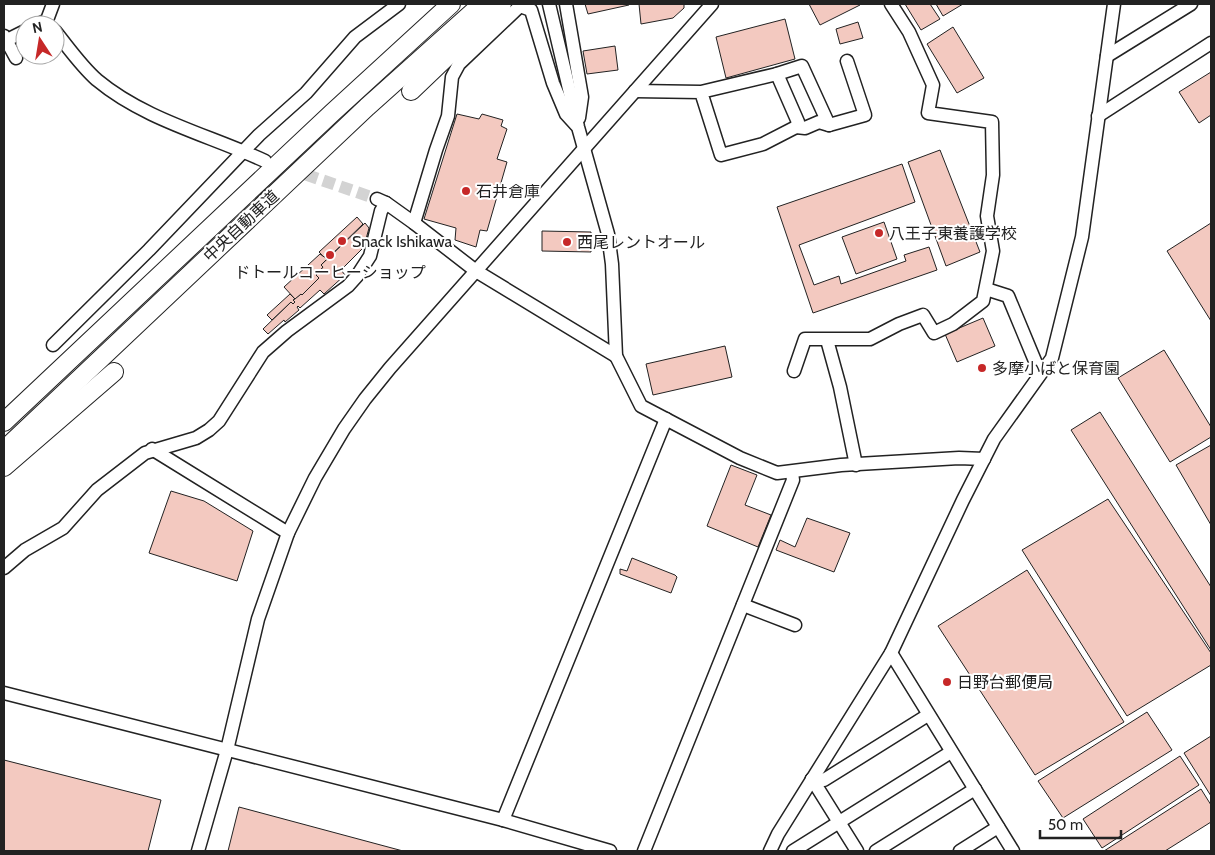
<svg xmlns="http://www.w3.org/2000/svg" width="1215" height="855" viewBox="0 0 1215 855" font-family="Cabin,'Noto Sans JP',sans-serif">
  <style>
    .building { fill: #f3c9c0; stroke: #222 }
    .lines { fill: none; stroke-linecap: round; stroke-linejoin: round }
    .minor-tunnel { stroke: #d3d3d3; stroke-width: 12; stroke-dasharray: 12 6; stroke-linecap: butt }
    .minor-casing { stroke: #222; stroke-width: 15 }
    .highway-casing { stroke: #222; stroke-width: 20 }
    .minor { stroke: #fff; stroke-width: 12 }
    .highway { stroke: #fff; stroke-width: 18 }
    .poi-dot { fill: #c62828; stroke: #fff; stroke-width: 2 }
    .labels { text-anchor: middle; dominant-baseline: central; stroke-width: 4; stroke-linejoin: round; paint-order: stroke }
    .poi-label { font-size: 16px; fill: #222; stroke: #fff; text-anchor: start }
    .street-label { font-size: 16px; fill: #222; stroke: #fff }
  </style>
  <rect width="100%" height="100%" fill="#fff"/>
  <g class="building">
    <polygon points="585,4 629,4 629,5 588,14"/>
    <polygon points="639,4 684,4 684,8 673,18 641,24"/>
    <polygon points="809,4 859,4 860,5 820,25"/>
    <polygon points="905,4 930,4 940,19 921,30"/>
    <polygon points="936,4 963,4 943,16"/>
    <polygon points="785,19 795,59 726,78 716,37"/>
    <polygon points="858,22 863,38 840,44 836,29"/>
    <polygon points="953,27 984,78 957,93 927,44"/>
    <polygon points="615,46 618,70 587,74 583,51"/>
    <polygon points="1211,72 1211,115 1199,123 1179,92"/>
    <polygon points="457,114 479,119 482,114 503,120 501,126 507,129 497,159 507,162 487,231 480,230 476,247 455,240 456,228 424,219"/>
    <polygon points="940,150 980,252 946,266 908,162"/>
    <polygon points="902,164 915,202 799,245 814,285 839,276 841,284 906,261 904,255 929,247 937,270 813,313 777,207"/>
    <polygon points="357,217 363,224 327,259 325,256 324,257 319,252"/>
    <polygon points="884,222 897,259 856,274 842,237"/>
    <polygon points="365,223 369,228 366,239 363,241 362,249 341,270 345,275 324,294 320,290 300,308 298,306 297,307 299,310 285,322 284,320 268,334 263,329 291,302 293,304 295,302 293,300 301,294 302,295 319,278 316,275 323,267 321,265"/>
    <polygon points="1211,223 1211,321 1167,251"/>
    <polygon points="542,231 591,232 591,252 542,251"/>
    <polygon points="320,254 327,259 321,265 323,267 316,275 319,278 302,295 301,294 295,299 284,287"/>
    <polygon points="290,294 295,299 293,300 295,302 293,304 291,302 272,320 267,315"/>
    <polygon points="983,318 995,346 957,362 945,334"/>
    <polygon points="725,346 732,377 653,395 646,364"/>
    <polygon points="1164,350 1211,427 1211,437 1170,462 1118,378"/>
    <polygon points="1100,412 1211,587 1211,650 1071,430"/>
    <polygon points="1211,445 1211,525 1176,465"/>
    <polygon points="731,465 757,475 745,505 771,515 758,547 707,526"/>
    <polygon points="171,491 204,501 253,531 237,581 149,553"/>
    <polygon points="1108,499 1211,653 1211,665 1127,716 1022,550"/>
    <polygon points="807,518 850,533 834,572 776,550 780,540 795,547"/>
    <polygon points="632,558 675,575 677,577 671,593 620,574 620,569 627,571"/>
    <polygon points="1027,570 1124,722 1035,775 938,626"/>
    <polygon points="1147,712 1172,750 1063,818 1038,781"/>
    <polygon points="1211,736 1211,796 1184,753"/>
    <polygon points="1180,756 1199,785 1102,848 1083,819"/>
    <polygon points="4,760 161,800 148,851 4,851"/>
    <polygon points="1201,789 1211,805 1211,822 1165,851 1104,851"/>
    <polygon points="239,807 403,851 228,851"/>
  </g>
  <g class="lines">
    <polyline class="minor-tunnel" points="272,163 377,199"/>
    <g class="minor-casing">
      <g id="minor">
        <polyline points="549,4 578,127 608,234 612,264 616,356 641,406 740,458 777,473 841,465 959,458 984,459"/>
        <polyline points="566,4 582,97 579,118"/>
        <polyline points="37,25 47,20 53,4"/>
        <path d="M55,31C68,47 81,66 97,80C145,120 209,135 265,161"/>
        <polyline points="4,36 16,58"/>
        <polyline points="7,40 25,31"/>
        <polyline points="1107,56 1191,4"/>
        <polyline points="777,74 802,66 829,125"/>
        <polyline points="635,91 701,92 777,74 798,122 796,127 763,144 721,155 701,92"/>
        <polyline points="1098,116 1211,43"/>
        <polyline points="796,127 805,128 819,122 829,125 865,115 847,61"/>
        <polyline points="377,199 386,203 414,223 476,271 616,356"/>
        <polyline points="414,223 436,150 448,116 452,77 459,64 520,6 531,10 553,83 566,114 576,125"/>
        <polyline points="986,289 1008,296 1040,373"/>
        <polyline points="827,340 840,387 856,465"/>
        <polyline points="53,345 149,250 259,135 306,93 355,37 399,4"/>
        <polyline points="794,371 805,339 870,339 899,324 923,315 934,333 953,324 983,301 993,251 987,216 993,175 992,122 928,113 933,85 909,32 891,4"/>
        <polyline points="152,449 288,533"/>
        <polyline points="4,568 25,550 63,528 97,490 145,453 196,438 209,430 219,421 263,352 287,331 348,286 357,276 370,256 381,211 386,203"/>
        <polyline points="743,605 795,625"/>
        <polyline points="891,653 1013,851"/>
        <polyline points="4,693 503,820 610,851"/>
        <polyline points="812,779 824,780 928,715"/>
        <polyline points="812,779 857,851"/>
        <polyline points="503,820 666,419"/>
        <polyline points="198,851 227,750 258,619 288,533 315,478 344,429 365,399 390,368 712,4"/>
        <polyline points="644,851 793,480 792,473"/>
        <polyline points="770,851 778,834 891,653 963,500 994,439 1052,358 1082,237 1114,4"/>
        <polyline points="793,851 951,752"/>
        <polyline points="876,851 975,789"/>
        <polyline points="960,851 998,827"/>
      </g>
    </g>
    <g class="highway-casing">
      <g id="highway">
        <polyline points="411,91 502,4"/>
        <polyline points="4,422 332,113 451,4"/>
        <polyline points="4,450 367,107 482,4"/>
        <polyline points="4,467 114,372"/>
      </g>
    </g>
    <use href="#minor" class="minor"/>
    <use href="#highway" class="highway"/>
  </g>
  <g class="poi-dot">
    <circle cx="466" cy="191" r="5"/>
    <circle cx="879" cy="233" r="5"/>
    <circle cx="342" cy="241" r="5"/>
    <circle cx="567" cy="242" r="5"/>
    <circle cx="330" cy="255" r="5"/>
    <circle cx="982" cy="368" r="5"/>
    <circle cx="947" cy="682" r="5"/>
  </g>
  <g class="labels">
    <g class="poi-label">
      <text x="476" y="191">石井倉庫</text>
      <text x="889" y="233">八王子東養護学校</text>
      <text x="352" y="241">Snack Ishikawa</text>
      <text x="577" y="242">西尾レントオール</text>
      <text x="330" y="272" text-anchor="middle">ドトールコーヒーショップ</text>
      <text x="992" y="368">多摩小ばと保育園</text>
      <text x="957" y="682">日野台郵便局</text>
    </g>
    <g class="street-label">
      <text transform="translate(241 226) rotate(-43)">中央自動車道</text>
    </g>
  </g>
  <rect width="1215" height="855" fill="none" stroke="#222222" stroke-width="10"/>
  <g transform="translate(40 40) rotate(348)"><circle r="24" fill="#ffffff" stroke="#a7a7a7"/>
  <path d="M0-4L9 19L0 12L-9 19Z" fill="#c62828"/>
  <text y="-8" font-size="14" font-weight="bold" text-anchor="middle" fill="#222222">N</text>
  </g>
  <path d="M1040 830v8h81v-8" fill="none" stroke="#222222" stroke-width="2.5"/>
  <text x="1048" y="830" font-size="15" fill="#222222" stroke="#ffffff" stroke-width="4" paint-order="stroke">50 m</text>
</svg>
